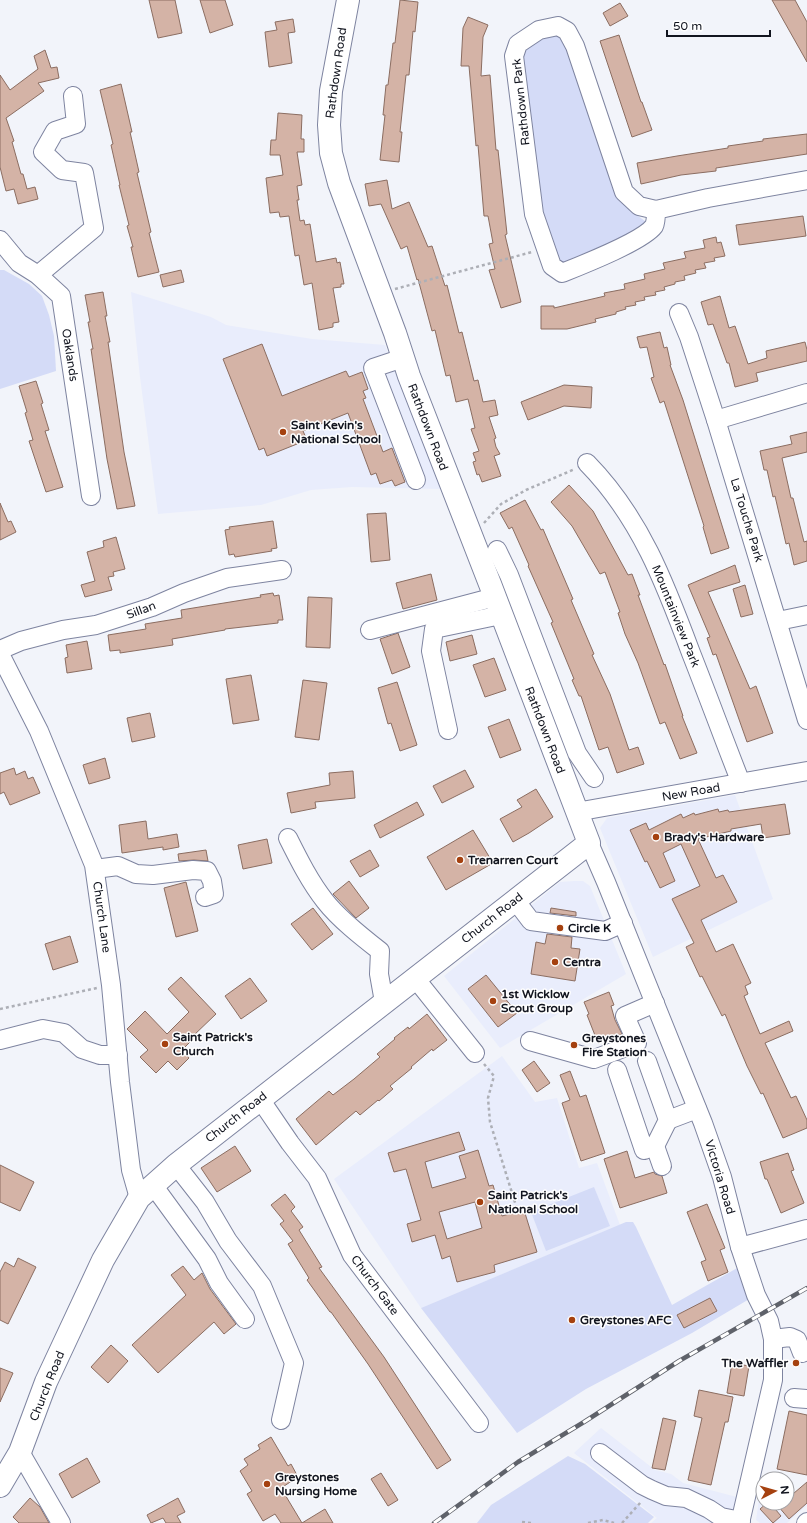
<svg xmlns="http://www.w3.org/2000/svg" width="807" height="1523" viewBox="0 0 807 1523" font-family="'Varela Round',sans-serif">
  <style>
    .built { fill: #e9edfc }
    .green { fill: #d4dbf7 }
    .building { fill: #d4b3a6; stroke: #8b6d61; fill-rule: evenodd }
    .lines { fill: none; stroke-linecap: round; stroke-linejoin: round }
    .minor-casing { stroke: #7e84a0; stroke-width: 20 }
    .major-casing { stroke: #7e84a0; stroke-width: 24 }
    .path { stroke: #adafb6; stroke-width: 2.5; stroke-dasharray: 3 3; stroke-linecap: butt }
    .minor { stroke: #fff; stroke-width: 18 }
    .major { stroke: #fff; stroke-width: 22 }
    .rail-casing { stroke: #5f626a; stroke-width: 4.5 }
    .rail { stroke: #fff; stroke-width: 3; stroke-dasharray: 9; stroke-linecap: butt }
    .poi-dot { fill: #a5410f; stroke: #fff; stroke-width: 1.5 }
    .labels { text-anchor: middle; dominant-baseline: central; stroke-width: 3; stroke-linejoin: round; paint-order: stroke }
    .street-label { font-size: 12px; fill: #12151f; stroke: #fff }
    .poi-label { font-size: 12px; font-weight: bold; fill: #12151f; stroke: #fff; text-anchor: start }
  </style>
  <rect width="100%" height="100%" fill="#f2f4fa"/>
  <g class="built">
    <polygon points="131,292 211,317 226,325 312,339 385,345 441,489 352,487 311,490 261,505 158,514 140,377"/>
    <polygon points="735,795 773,899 653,957 600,828 607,818"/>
    <polygon points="574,881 583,881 590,886 626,974 500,1048 444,976 560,882"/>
    <polygon points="502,1056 535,1102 557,1098 579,1168 597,1163 620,1225 421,1308 334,1179"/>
    <polygon points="601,1428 655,1470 671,1474 683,1483 737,1497 729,1523 651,1523 657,1518 574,1453"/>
    <polygon points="807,1485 807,1505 787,1523 760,1523 756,1520 760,1493 763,1497 763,1503 769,1503 777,1511"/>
  </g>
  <g class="green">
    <polygon points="556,33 567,46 619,198 631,211 645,221 641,228 568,266 557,263 539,208 521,57 525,42"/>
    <polygon points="0,270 4,270 29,284 42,296 49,315 54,336 56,371 0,389"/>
    <polygon points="594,1187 610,1226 546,1251 531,1212"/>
    <polygon points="626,1222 633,1222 636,1227 672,1305 739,1267 751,1298 692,1333 586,1389 517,1433 421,1308"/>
    <polygon points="568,1456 585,1464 654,1517 648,1523 477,1523 491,1505"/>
  </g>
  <g class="building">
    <polygon points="149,0 175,0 182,33 158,38"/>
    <polygon points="200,0 225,0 233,25 210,33"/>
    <polygon points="400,0 418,2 415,32 413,31 409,75 406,75 400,132 402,132 399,162 380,160 385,115 383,115 386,85 388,85 393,43 395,43"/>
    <polygon points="772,0 795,0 807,22 807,62"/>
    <polygon points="620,3 628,16 610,26 603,13"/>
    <polygon points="468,17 488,25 483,37 481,76 490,75 496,150 498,150 507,234 505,235 521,302 501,308 489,270 495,269 489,244 493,243 488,216 484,216 478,145 476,146 469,66 461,66 463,28"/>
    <polygon points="293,19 295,32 288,33 292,63 269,67 265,32 277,30 275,22"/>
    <polygon points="619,35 641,102 642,102 652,130 632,137 600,41"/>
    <polygon points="45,50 51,68 57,67 59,78 38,83 44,91 6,118 14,141 12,142 21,174 23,174 27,189 35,187 38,199 18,204 14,189 6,191 0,167 0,75 10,90 38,69 34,56"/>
    <polygon points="121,84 132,132 130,132 139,172 137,173 151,232 149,233 159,272 138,277 131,247 133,247 127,226 129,225 119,185 120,185 111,145 113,144 100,90"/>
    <polygon points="278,113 302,115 301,139 304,139 304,152 297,152 302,185 297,186 299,200 297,200 300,221 304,220 305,225 310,224 316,262 336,258 337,263 340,262 344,284 341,284 341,287 333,288 339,322 333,323 333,327 319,330 312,283 304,285 299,255 295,256 289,216 280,217 279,212 270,213 266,178 283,175 280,155 270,155 271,140 276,140"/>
    <polygon points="807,134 807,154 716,168 716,171 681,175 641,184 637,163 677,156 728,148 728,146 763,141 763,139"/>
    <polygon points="387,180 392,209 409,202 428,247 432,246 445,286 447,285 459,333 462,332 474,381 478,380 483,402 495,400 498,415 489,417 496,438 494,439 496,447 500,454 494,456 501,476 482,482 479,474 477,475 473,462 476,461 473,453 479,451 471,429 475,428 468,399 456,402 450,375 446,376 435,330 432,331 418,279 417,280 407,246 401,249 381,204 369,206 365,184"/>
    <polygon points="803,216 806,236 739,245 736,225"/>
    <polygon points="716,237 717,243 721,242 725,256 714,258 715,261 704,263 706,268 695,270 696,273 684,276 685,280 675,282 675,284 664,287 665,290 655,292 656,295 644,297 645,300 635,302 636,305 625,307 626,309 616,312 616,314 595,319 596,322 567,329 541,329 541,306 554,306 554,308 605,296 604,293 625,289 624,284 645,279 644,274 665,269 663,263 686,258 684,252 705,248 703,240"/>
    <polygon points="181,270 184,282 163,287 160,275"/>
    <polygon points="103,292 107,316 105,316 110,342 108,342 124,452 135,506 117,509 107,459 91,349 93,349 88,322 90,322 85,295"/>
    <polygon points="720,296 729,328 735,326 748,364 767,358 766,351 805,342 807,350 807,361 756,373 758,381 735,387 729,363 727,363 713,324 708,325 701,302"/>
    <polygon points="660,332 664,348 667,347 671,365 670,365 683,400 729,548 711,554 703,527 704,526 664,401 660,403 651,378 654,377 647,347 640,348 637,337"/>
    <polygon points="262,344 282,396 346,371 349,377 362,372 368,389 363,391 366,398 363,399 383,452 392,448 405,482 395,486 392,480 380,484 376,473 371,475 348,413 303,431 307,440 267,456 264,448 259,450 223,359"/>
    <polygon points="36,381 43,403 41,404 49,430 45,431 63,487 46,492 29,441 33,440 25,413 27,412 19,386"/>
    <polygon points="564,385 592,387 591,408 564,406 528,420 521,402"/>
    <polygon points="807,432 807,452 782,458 791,498 793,498 804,542 807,541 807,561 794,565 789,543 786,544 775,496 773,497 767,470 764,470 760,451 792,444 790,436"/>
    <polygon points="569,485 593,511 628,575 632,574 640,595 638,595 664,665 665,664 683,716 682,716 697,753 680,759 665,722 660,724 638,663 625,634 618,613 620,612 605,572 600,574 572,526 551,502"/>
    <polygon points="525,500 541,530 543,529 573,599 571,600 594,654 592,655 610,694 629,750 638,747 644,764 617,773 608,747 599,750 581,696 579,696 572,680 574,679 551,623 553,622 528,566 529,565 512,527 509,529 500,513"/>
    <polygon points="0,503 8,522 11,521 16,532 0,540"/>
    <polygon points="386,513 390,560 371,562 367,514"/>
    <polygon points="273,521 277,548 271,549 272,551 235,557 234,554 229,555 225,530 230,529 229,527"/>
    <polygon points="116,537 125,569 113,572 114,576 108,577 112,590 85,597 81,585 95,581 87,552 104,547 103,541"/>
    <polygon points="735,565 740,582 708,592 750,689 756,686 773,733 747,742 716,654 713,655 707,638 710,637 688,585"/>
    <polygon points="431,574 437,600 403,609 396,583"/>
    <polygon points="745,585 753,614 741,617 733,589"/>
    <polygon points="273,593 274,596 279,595 283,620 278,620 278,623 225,629 225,630 172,639 173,645 120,653 120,650 110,651 108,635 146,629 145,624 182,618 181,610 261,597 260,595"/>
    <polygon points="308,597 332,598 330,648 306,647"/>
    <polygon points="398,633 410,667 392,674 380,639"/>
    <polygon points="472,635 477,654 450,661 446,642"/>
    <polygon points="87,641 92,669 67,673 65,658 68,657 66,645"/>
    <polygon points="494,658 506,690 485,697 473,665"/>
    <polygon points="251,675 259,720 233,724 226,679"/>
    <polygon points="303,680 327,683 319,740 295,737"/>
    <polygon points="397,682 417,745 400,751 391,723 388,724 378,688"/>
    <polygon points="150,713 155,737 132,742 127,718"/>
    <polygon points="509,719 521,750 500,758 488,727"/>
    <polygon points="105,758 110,778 89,784 83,765"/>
    <polygon points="14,768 16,775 25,771 28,779 33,777 40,793 10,805 4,792 0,794 0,773"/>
    <polygon points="465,770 474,787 442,803 433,786"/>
    <polygon points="353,771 355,798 315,802 316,808 291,813 287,793 330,785 329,773"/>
    <polygon points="536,789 553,817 529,833 513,842 500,819 522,807 517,800"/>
    <polygon points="417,802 424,815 380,838 374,825"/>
    <polygon points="785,804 790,834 763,838 761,824 731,829 731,831 698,839 716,878 723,875 737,902 701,920 716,952 733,944 751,983 745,986 748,994 744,996 760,1034 789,1021 793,1031 765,1043 791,1098 796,1096 807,1120 807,1128 783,1138 763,1093 761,1094 747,1066 725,1014 722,1016 702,976 700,977 686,947 694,943 672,899 700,886 681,844 663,853 675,881 660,888 647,861 645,862 630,830 646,823 649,830 681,814 683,818 694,813 695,815 718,809 719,812 728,810 729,812"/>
    <polygon points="146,821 148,839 177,834 179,847 163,850 163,847 122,853 119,825"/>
    <polygon points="473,830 493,863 446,890 427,857"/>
    <polygon points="267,839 272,863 243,869 238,845"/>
    <polygon points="206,850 208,861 194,860 179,861 178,854"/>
    <polygon points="370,850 379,866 360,877 350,861"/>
    <polygon points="349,881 369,908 356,918 333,894"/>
    <polygon points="186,882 198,931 176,937 164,888"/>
    <polygon points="313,908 333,934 312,950 291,924"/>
    <polygon points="551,908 576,912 576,916 550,913"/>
    <polygon points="547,934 572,937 571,948 580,949 575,981 531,974 536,942 545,944"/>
    <polygon points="70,936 78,962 53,970 45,944"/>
    <polygon points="486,975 517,1013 498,1027 468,989"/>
    <polygon points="181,977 216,1014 193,1036 194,1038 182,1050 189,1058 177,1070 168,1061 156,1073 140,1057 148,1050 127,1029 145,1011 167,1034 189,1012 168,989"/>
    <polygon points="250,978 267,1001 241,1019 225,996"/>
    <polygon points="609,992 614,1005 611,1006 615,1020 622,1034 598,1043 587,1015 589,1014 584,1002"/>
    <polygon points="427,1014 447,1040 433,1051 432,1049 411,1067 412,1068 390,1086 393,1089 379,1101 378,1100 360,1115 356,1111 316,1145 296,1119 329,1091 333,1095 354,1079 380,1057 377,1054 395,1039 394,1038 408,1027 409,1029"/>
    <polygon points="534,1061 550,1083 537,1092 522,1070"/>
    <polygon points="570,1071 580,1097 586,1095 605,1153 581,1161 562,1103 570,1100 560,1075"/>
    <path d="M459,1132L465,1150L425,1162L432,1188L466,1178L459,1156L478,1150L489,1186L493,1185L502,1216L524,1210L537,1252L494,1265L495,1272L457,1282L450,1256L442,1259L435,1235L412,1242L407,1224L421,1220L406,1169L394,1172L388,1153ZM475,1202L482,1228L447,1239L439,1212Z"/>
    <polygon points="235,1146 251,1171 217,1192 201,1168"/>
    <polygon points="627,1151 635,1178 654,1172 655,1174 662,1176 667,1193 620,1208 604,1159"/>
    <polygon points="788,1153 794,1170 791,1171 804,1203 781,1213 767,1179 765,1179 760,1162"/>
    <polygon points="0,1165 34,1182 20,1211 0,1202"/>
    <polygon points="285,1194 295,1207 291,1211 303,1227 299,1230 322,1267 319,1268 384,1357 451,1460 437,1469 368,1364 331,1312 330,1312 307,1280 309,1278 288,1244 293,1241 280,1224 284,1221 271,1205"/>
    <polygon points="707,1204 725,1248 720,1250 728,1272 708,1281 701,1262 706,1260 687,1212"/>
    <polygon points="18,1258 36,1267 8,1324 0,1320 0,1272 5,1262 14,1267"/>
    <polygon points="183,1266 194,1280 202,1273 210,1289 236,1324 224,1334 214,1322 158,1373 132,1345 186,1295 171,1275"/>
    <polygon points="710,1298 717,1311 684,1328 677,1315"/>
    <polygon points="111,1345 128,1361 108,1383 91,1367"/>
    <polygon points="732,1363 749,1366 744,1396 727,1393"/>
    <polygon points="0,1368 13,1373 0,1402"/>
    <polygon points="699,1390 733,1397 728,1422 725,1422 711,1485 688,1480 702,1418 694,1416"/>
    <polygon points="789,1411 807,1415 807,1475 777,1469"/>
    <polygon points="663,1418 676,1421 665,1470 652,1468"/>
    <polygon points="271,1437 288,1466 291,1464 298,1477 281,1488 302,1523 281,1523 275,1514 263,1521 247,1494 252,1491 240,1471 248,1465 244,1459 260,1449 258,1445"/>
    <polygon points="87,1458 100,1482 72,1498 59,1474"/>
    <polygon points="381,1473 398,1500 388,1506 371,1479"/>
    <polygon points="807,1482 807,1503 789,1519 778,1506 782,1503 787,1503 787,1499"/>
    <polygon points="30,1498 40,1507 49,1523 19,1523 13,1517"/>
    <polygon points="178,1498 185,1512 177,1516 181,1523 166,1523 163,1518 151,1523 147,1515"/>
    <polygon points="767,1503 770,1503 781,1516 773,1523 760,1509"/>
    <polygon points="325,1509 333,1523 302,1523"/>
  </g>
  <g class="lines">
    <g class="minor-casing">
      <g id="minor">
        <path d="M656,210L639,206L624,192L575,46L567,31L558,26L539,30L518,44L514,56L534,214L552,266L562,273C582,265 643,241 654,226C656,222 656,215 656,210L708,198L807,180"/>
        <polyline points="0,240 19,263 38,275 61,296 91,496"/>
        <polyline points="38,275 94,228 84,173 62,170 43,152 55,131 76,124 73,96"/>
        <polyline points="679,313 689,337 716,420 807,720"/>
        <polyline points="403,358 373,368 416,480"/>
        <polyline points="716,420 807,393"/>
        <path d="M587,463C640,517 665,583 691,653C708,696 724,740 741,783"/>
        <polyline points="497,550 509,575 577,753 594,778"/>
        <polyline points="778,621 807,615"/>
        <polyline points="370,630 495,597"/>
        <polyline points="0,650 21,641 63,630 96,625 152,607 184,593 227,578 282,570"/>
        <polyline points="0,654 39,731 94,865 111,985 120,1082 131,1170 139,1198"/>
        <polyline points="448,730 431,651 434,629 501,615"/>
        <polyline points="576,812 807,771"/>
        <path d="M288,838C299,860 310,882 325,901C339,919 362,937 380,951L379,974L384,1002"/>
        <polyline points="589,843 606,882 703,1123 722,1177 740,1247 756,1295 769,1321 773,1339 773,1380 740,1523"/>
        <polyline points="95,869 118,866 136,874 153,875 193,870 207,871 212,881 214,894 205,897"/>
        <polyline points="515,900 531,921 605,931 623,923"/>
        <polyline points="415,978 475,1053"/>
        <polyline points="0,1040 43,1029 64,1033 82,1049 100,1055 118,1055"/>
        <polyline points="530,1041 594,1059 637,1043 625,1016 655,1003"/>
        <polyline points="617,1070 644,1150 655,1146 668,1120 647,1061"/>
        <polyline points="260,1099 290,1143 317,1178 352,1255 479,1423"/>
        <polyline points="668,1120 697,1109"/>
        <polyline points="655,1146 662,1166"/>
        <polyline points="176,1165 205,1202 228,1241 262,1286 294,1363 281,1420"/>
        <polyline points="153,1185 207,1259 219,1283 245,1319"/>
        <polyline points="740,1247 807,1229"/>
        <polyline points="773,1339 790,1337 797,1340 802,1353 807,1351"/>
        <polyline points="794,1398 807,1399"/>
        <polyline points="20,1452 61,1523"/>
        <polyline points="600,1453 642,1485 652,1490 666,1496 686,1498 709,1509 721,1517 741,1521"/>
        <polyline points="806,1523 807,1522"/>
      </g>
    </g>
    <g class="major-casing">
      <polyline id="major" points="0,1486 20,1452 46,1382 103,1260 139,1198 176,1165 589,843 490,584 409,376 395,333 339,183 331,153 329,125 331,91 348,0"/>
    </g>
    <g class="path">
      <polyline points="395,289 532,252"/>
      <polyline points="484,523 501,504 526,490 575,469"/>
      <polyline points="0,1009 97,988"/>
      <polyline points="484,1064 494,1076 488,1098 490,1122 517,1209"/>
      <polyline points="522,1522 531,1523"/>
      <polyline points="588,1523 603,1520 614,1523"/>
      <polyline points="622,1523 641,1502"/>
    </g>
    <use href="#minor" class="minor"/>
    <use href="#major" class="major"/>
    <g class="rail-casing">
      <polyline id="rail" points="434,1523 518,1462 584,1422 679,1361 807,1288"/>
    </g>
    <use href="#rail" class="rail"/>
  </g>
  <g class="poi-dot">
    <circle cx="283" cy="432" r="4"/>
    <circle cx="656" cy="837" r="4"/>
    <circle cx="460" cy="860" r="4"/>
    <circle cx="560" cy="928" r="4"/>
    <circle cx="555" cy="962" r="4"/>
    <circle cx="493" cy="1001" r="4"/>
    <circle cx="165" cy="1044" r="4"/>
    <circle cx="574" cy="1045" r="4"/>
    <circle cx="480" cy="1202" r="4"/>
    <circle cx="572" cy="1320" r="4"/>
    <circle cx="796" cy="1363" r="4"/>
    <circle cx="267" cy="1484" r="4"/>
  </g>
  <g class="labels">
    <g class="street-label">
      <text transform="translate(336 73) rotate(-82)">Rathdown Road</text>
      <text transform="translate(521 102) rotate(-96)">Rathdown Park</text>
      <text transform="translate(70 355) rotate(81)">Oaklands</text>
      <text transform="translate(428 427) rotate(69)">Rathdown Road</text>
      <text transform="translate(747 520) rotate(73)">La Touche Park</text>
      <text transform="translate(141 610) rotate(-20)">Sillan</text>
      <text transform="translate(676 616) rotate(68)">Mountainview Park</text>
      <text transform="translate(545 730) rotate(69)">Rathdown Road</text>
      <text transform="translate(691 792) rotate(-10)">New Road</text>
      <text transform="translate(102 917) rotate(82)">Church Lane</text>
      <text transform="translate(492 918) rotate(-38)">Church Road</text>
      <text transform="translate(236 1117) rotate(-38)">Church Road</text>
      <text transform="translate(720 1177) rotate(73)">Victoria Road</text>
      <text transform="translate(375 1285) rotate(53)">Church Gate</text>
      <text transform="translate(47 1386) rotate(-68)">Church Road</text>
    </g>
    <g class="poi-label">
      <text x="291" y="425">Saint Kevin's<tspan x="291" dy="14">National School</tspan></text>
      <text x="664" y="837">Brady's Hardware</text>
      <text x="468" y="860">Trenarren Court</text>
      <text x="568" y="928">Circle K</text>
      <text x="563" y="962">Centra</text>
      <text x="501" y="994">1st Wicklow<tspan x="501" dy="14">Scout Group</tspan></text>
      <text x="173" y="1037">Saint Patrick's<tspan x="173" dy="14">Church</tspan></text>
      <text x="582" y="1038">Greystones<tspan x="582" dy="14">Fire Station</tspan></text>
      <text x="488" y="1195">Saint Patrick's<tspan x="488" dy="14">National School</tspan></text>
      <text x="580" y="1320">Greystones AFC</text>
      <text x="788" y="1363" text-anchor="end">The Waffler</text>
      <text x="275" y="1477">Greystones<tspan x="275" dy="14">Nursing Home</tspan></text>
    </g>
  </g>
  <g transform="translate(775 1491) rotate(84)"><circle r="19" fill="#ffffff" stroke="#a0a1a5"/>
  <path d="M0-3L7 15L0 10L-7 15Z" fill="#a5410f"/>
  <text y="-6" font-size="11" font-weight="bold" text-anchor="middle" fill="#12151f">N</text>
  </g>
  <path d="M667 30v6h103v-6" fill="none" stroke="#12151f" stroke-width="2"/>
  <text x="673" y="30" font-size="12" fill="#12151f" stroke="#ffffff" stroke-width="3" paint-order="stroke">50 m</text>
</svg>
